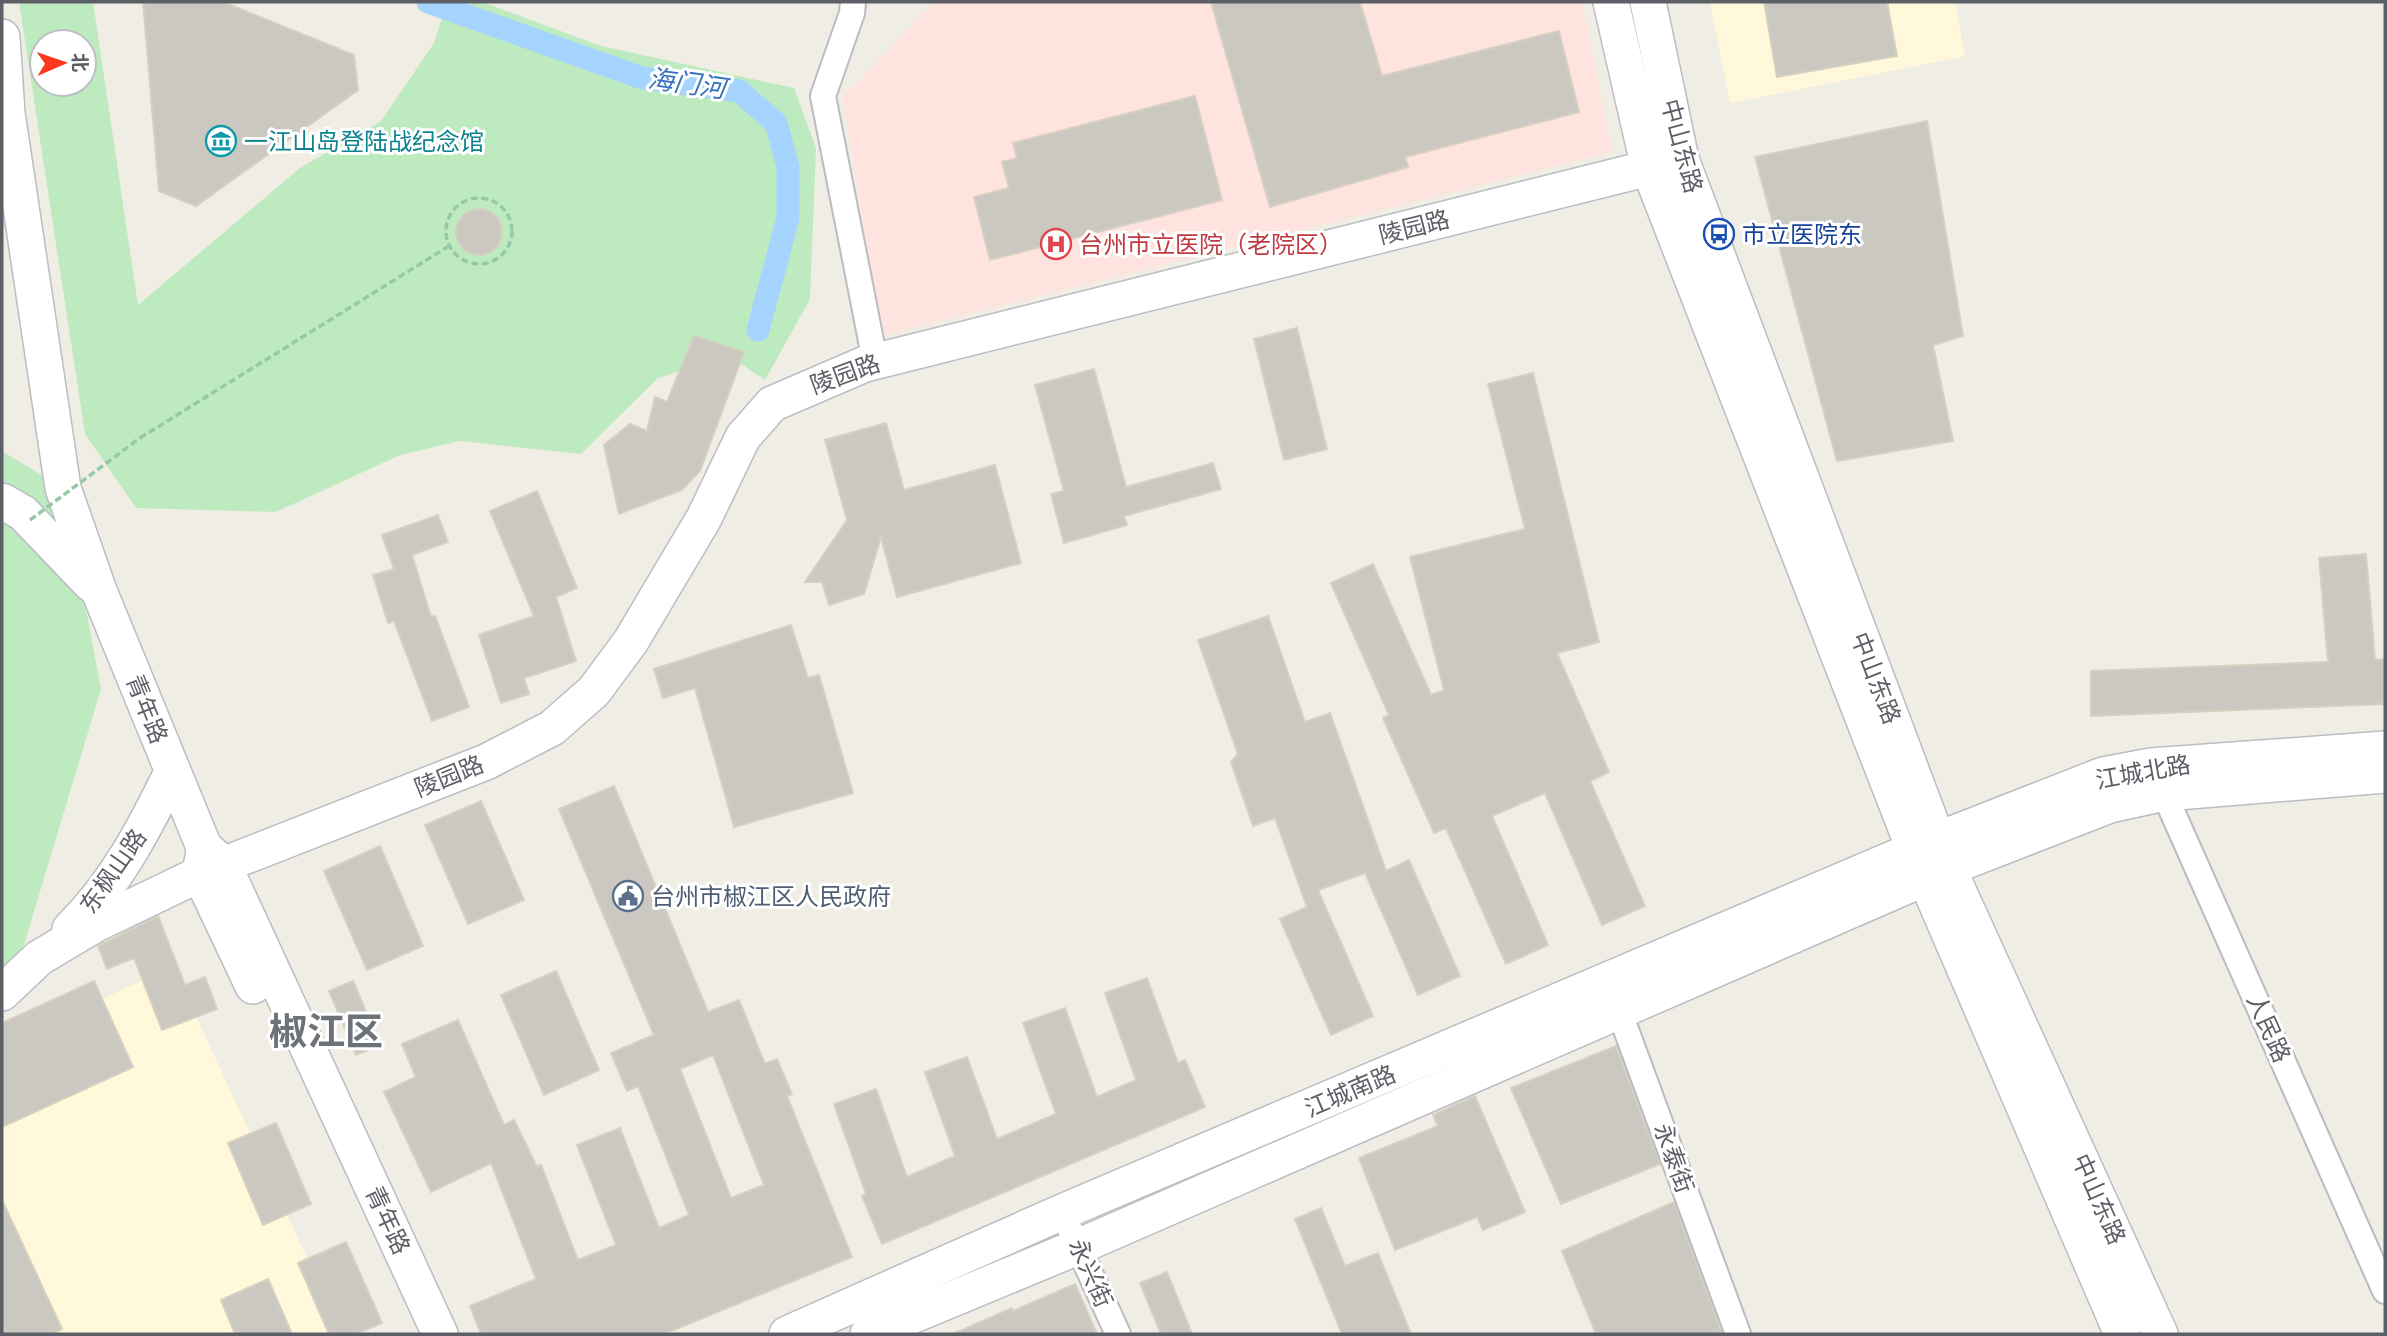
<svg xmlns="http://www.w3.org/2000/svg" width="2387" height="1336" viewBox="0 0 2387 1336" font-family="'PT Sans','Noto Sans SC',sans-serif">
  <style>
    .commercial { fill: #fff8da }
    .medical { fill: #fee3df }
    .green { fill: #beeac0; fill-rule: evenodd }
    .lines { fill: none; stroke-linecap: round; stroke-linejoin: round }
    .canal { stroke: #a5d4ff; stroke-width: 23 }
    .building { fill: #cbc8c1; stroke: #d6d0c1; stroke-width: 2; fill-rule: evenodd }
    .street-casing { stroke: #b9bcc1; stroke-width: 28 }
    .secondary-casing { stroke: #b9bdc4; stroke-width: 38 }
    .path { stroke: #94caa6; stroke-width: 3.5; stroke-dasharray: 7 3.5; stroke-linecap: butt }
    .street { stroke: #fff; stroke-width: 24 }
    .secondary { stroke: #fff; stroke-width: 35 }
    .path-bridge { stroke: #94caa6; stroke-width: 3.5; stroke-dasharray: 7 3.5; stroke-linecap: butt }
    .labels { text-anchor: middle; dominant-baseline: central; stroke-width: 6; stroke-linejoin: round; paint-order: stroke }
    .culture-label { font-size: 24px; fill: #0d838f; stroke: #fff; text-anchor: start }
    .street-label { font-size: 24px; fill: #5c6066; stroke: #fff }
    .transit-label { font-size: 24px; fill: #164399; stroke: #fff; text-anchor: start }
    .health-label { font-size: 24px; fill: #be3a42; stroke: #fff; text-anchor: start }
    .service-label { font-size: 24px; fill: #4e5e75; stroke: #fff; text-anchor: start }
    .water-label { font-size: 26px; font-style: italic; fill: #3672bd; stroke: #fff }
    .town-label { font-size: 38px; font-weight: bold; fill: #6d7278; stroke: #fff }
  </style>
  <rect width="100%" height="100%" fill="#f0eee4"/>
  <g class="commercial">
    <polygon points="1710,2 1955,2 1965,56 1730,103"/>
    <polygon points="173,966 342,1334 2,1334 2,1046"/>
  </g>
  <polygon class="medical" points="934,2 1582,2 1612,152 880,336 843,97"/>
  <g class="green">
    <path d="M19,2H93L138,305L300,168L381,121L434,43L447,2H482L601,46L794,88L816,148L810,299L765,380L729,356L658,378L581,454L460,441L400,455L276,512L136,508L85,434ZM42,42H84V84H42Z"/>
    <polygon points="2,451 63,488 101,689 23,948 2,969"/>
  </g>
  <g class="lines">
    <polyline class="canal" points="428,2 642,78 739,91 776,123 788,167 788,218 758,330"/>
  </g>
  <g class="building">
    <polygon points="143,2 223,2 354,55 358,90 196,206 159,191"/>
    <polygon points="1211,2 1360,2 1382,76 1559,31 1579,112 1405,157 1408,167 1270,207"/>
    <polygon points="1764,2 1887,2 1897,56 1777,77"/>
    <polygon points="1195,96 1222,200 990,260 974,197 1009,188 1002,162 1017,158 1013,143"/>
    <polygon points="1927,121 1963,336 1933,345 1953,441 1837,461 1755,157"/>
    <circle cx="479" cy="232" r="23"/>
    <polygon points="1297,328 1327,449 1284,460 1254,339"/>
    <polygon points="694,336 744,352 700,471 682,490 619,514 604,445 630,424 647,431 655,397 667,402"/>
    <polygon points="1094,369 1126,487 1213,463 1221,489 1124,516 1127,525 1064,543 1051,494 1064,491 1035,385"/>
    <polygon points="1533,373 1599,642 1557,653 1609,772 1590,781 1645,906 1602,925 1545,793 1492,816 1548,945 1506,964 1446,828 1434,833 1383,718 1389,715 1331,583 1373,564 1431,695 1444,690 1410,557 1525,529 1488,384"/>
    <polygon points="886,423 904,490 995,465 1021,563 897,597 881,537 864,594 829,605 822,582 805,582 847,520 825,440"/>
    <polygon points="537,491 577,588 556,597 576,661 524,678 529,694 501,703 479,635 534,616 490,511"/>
    <polygon points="438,515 448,542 412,555 431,617 435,616 469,707 432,721 394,621 388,623 373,575 394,569 382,535"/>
    <polygon points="2366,554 2375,660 2385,659 2385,704 2091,716 2091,671 2328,662 2319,558"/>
    <polygon points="1268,616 1305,722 1330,713 1386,871 1409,860 1460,976 1418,995 1365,873 1318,890 1373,1016 1331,1035 1280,919 1307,907 1275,818 1253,826 1231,762 1238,754 1198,640"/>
    <polygon points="791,625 808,678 819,675 853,793 734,827 695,688 663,698 654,669"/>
    <path d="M614,786L708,1012L739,1000L765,1064L777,1059L792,1094L787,1096L852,1257L664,1334H481L470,1306L536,1279L491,1163L431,1192L384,1092L416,1077L402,1044L458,1020L504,1125L514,1120L537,1167L541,1165L578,1260L616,1245L577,1145L620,1128L659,1228L689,1215L638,1086L627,1091L611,1053L654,1035L559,809ZM713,1055L764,1185L731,1198L680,1069Z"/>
    <polygon points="481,801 524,900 468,924 425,825"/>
    <polygon points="380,846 423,946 367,970 324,871"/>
    <polygon points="158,916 185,985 205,977 217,1009 162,1030 134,958 107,969 98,946"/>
    <polygon points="556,971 599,1070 544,1095 501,995"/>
    <polygon points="1147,978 1178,1063 1185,1060 1205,1107 882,1244 862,1196 866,1194 834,1104 876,1089 907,1177 955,1156 925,1072 967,1057 997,1139 1056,1114 1023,1023 1065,1008 1097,1097 1136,1080 1105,993"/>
    <polygon points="94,981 133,1067 2,1127 2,1023"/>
    <polygon points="353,981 380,1045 356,1055 329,991"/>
    <polygon points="1616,1046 1660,1164 1561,1204 1511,1088"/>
    <polygon points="1475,1096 1525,1212 1483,1230 1477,1217 1395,1250 1359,1158 1438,1126 1433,1115"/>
    <polygon points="276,1123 311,1204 263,1225 228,1143"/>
    <polygon points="2,1200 62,1329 52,1334 2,1334"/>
    <polygon points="1674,1202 1722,1334 1596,1334 1562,1251"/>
    <polygon points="1321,1208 1345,1266 1378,1253 1411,1334 1342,1334 1295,1219"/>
    <polygon points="346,1242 382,1323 356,1334 329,1334 298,1263"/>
    <polygon points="1167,1272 1192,1334 1161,1334 1140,1283"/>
    <polygon points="268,1279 292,1334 235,1334 221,1300"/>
    <polygon points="1075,1284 1097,1334 953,1334 1012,1308 1013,1311"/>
  </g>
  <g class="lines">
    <g class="street-casing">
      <g id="street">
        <polyline points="853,2 852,13 823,96 875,361"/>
        <polyline points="2159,782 2385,1291"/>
        <polyline points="1614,997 1738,1334"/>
        <polyline points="1062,1212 1118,1334"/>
      </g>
    </g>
    <g class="secondary-casing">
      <g id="secondary">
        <polyline points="1611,2 1649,168 1925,877 2122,1334"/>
        <polyline points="1648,2 1681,159 1948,868 2160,1334"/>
        <polyline points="2,37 7,113 63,488 99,591 204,847 223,864 440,1334"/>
        <polyline points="2,501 23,513 91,584"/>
        <polyline points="204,851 200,874 253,986"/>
        <path d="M70,929C115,885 145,828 172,772"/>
        <polyline points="2,993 39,958 96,924 200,874 486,762 552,728 594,691 631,641 704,518 743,437 772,404 865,364 1649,168"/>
        <polyline points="787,1334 1062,1212 1937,840 2103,775 2151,766 2385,749"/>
        <polyline points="868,1334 1080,1246 1948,868 2110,805 2165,793 2385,775"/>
      </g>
    </g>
    <g class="path">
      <circle cx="479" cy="231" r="33"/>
      <polyline points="140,438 449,246"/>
    </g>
    <use href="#street" class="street"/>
    <use href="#secondary" class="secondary"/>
    <polyline class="path-bridge" points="30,520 140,438"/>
  </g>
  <defs>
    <g id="museum-ring" transform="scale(1.575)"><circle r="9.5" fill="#fff" stroke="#0f9aa8" stroke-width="1.5"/><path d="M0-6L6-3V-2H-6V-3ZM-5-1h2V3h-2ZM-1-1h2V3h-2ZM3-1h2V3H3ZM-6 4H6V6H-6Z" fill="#0f9aa8"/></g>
    <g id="bus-ring" transform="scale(1.575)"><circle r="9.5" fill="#fff" stroke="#1a4fb4" stroke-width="1.5"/><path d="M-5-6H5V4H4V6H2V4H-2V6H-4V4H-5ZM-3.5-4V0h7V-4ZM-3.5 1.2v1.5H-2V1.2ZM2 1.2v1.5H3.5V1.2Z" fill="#1a4fb4"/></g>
    <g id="hospital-ring" transform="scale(1.575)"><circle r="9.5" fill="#fff" stroke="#e0444e" stroke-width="1.5"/><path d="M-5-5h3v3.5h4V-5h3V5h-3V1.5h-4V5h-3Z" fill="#e0444e"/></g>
    <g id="civic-ring" transform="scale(1.575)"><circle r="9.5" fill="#fff" stroke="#5c6f8a" stroke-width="1.5"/><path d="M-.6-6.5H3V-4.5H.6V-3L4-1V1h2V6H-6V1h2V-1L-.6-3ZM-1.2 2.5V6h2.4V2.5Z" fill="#5c6f8a"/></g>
  </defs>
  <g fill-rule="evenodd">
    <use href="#museum-ring" x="221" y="141"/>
    <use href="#bus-ring" x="1719" y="234"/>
    <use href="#hospital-ring" x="1056" y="244"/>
    <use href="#civic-ring" x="628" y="896"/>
  </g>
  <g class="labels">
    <g class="culture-label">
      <text x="244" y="141">一江山岛登陆战纪念馆</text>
    </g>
    <g class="street-label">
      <text transform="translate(1682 146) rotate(75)">中山东路</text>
      <text transform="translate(1414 227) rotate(-14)">陵园路</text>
      <text transform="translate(845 374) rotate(-20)">陵园路</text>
      <text transform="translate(1876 678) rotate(69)">中山东路</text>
      <text transform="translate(147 709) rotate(68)">青年路</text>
      <text transform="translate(2143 772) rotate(-10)">江城北路</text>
      <text transform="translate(449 776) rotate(-22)">陵园路</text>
      <text transform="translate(113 871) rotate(-55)">东枫山路</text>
      <text transform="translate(2269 1028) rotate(66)">人民路</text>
      <text transform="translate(1350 1091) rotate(-23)">江城南路</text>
      <text transform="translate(1674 1158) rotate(70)">永泰街</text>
      <text transform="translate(2099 1199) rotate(66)">中山东路</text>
      <text transform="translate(388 1220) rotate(65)">青年路</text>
      <text transform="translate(1091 1273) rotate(66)">永兴街</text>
    </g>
    <g class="transit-label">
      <text x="1742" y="234">市立医院东</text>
    </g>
    <g class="health-label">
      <text x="1079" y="244">台州市立医院（老院区）</text>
    </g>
    <g class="service-label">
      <text x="651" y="896">台州市椒江区人民政府</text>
    </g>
    <g class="water-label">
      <text transform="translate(687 83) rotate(8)">海门河</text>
    </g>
    <g class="town-label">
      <text x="326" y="1030">椒江区</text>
    </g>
  </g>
  <rect width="2387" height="1336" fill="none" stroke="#5c6066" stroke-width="7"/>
  <g transform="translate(63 63) rotate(88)"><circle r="33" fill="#ffffff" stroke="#bebfc2" stroke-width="2"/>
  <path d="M0-5L12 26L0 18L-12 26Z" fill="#fc391e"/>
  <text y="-10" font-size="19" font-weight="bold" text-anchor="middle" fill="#5c6066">北</text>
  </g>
</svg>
